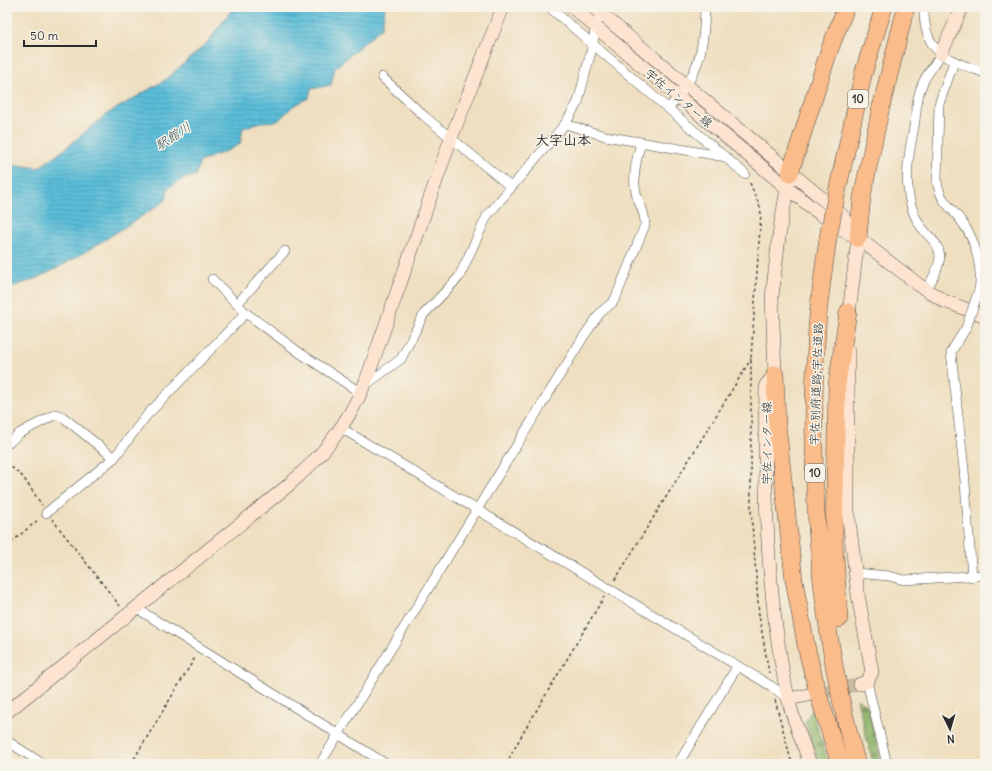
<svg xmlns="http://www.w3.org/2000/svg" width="992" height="771" viewBox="0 0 992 771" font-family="Delius,'Klee One',sans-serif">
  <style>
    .forest { fill: url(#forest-firs); stroke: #5c6e4a }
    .water { fill: url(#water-rules); stroke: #437482 }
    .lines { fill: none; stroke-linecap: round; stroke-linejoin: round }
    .secondary-tunnel { stroke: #c8bba2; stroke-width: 13; stroke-dasharray: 13 6; stroke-linecap: butt }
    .street-casing { stroke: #484641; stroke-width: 10 }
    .secondary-casing { stroke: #484641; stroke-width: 14 }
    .highway-casing { stroke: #484641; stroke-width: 18 }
    .path { stroke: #484641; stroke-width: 1.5; stroke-dasharray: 3 3; stroke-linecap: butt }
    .street { stroke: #fff; stroke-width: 9 }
    .secondary { stroke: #fde4d1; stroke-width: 13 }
    .highway { stroke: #fabc8b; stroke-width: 17 }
    .street-bridge-casing { stroke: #484641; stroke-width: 10; stroke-linecap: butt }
    .highway-bridge-casing { stroke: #484641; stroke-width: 18; stroke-linecap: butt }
    .street-bridge { stroke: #fff; stroke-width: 9 }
    .highway-bridge { stroke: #fabc8b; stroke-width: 17 }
    .labels { text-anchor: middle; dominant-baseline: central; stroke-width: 3; stroke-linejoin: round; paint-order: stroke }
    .shield { fill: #f7f3e8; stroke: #686764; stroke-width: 1 }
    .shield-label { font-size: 11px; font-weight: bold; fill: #2b2b2b }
    .street-label { font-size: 12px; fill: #2b2b2b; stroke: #f7f3e8 }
    .water-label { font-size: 13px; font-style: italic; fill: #39575f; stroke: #f7f3e8 }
    .quarter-label { font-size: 14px; font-weight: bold; fill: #2b2b2b; stroke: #f7f3e8 }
  </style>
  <defs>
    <pattern id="forest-firs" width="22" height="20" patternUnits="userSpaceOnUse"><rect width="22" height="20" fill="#8cb268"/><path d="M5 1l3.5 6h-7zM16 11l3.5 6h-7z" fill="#739156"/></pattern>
    <pattern id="water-rules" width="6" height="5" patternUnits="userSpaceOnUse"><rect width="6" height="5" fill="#5bbed9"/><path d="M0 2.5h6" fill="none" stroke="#4b9bb0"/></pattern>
  </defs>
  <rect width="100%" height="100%" fill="#f7f3e8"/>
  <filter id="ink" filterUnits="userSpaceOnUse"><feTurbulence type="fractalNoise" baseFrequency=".025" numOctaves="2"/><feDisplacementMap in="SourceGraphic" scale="8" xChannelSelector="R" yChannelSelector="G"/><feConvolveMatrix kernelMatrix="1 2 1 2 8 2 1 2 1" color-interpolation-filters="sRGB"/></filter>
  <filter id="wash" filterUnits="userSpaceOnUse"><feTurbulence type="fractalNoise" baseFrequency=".012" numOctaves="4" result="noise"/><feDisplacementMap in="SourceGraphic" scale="16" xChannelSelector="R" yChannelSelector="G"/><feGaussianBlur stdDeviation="0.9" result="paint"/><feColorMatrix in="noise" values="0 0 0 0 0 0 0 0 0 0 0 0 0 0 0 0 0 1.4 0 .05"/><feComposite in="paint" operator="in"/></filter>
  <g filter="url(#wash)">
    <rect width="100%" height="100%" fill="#efdfc0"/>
    <g class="forest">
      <polygon points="857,699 868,707 882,764 873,764"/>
      <polygon points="812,709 829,764 819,764 805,722"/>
    </g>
    <path class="water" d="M234,7H385L382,27L335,68L331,85L311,89L309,98L293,106L278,121L260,122L243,128L240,144C227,152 214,155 200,162L195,176L183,179L168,188L166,200C146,214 126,226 106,239C75,258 42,280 7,288V169L18,165L38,168L61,152L107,114L165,80L206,44Z"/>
  </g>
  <g filter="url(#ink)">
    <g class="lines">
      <polyline class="secondary-tunnel" points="808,695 860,684"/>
      <g class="street-casing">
        <g id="street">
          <polyline points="549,7 745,174"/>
          <path d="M924,7C923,54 947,59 985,73"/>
          <path d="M954,62L939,104L937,181C940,203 953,208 964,225C976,242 983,270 979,290"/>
          <polyline points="382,77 424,116 511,187"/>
          <path d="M669,108C699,75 704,51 705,7"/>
          <polyline points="565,124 605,136 726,157"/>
          <polyline points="212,279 246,313 300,353 361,393"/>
          <path d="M926,290C960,236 922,248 911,205C903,177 910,149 915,121C916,109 917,96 922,85C926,74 935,65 941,54"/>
          <polyline points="237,304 285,251"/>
          <polyline points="966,328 951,352 964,469 972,577"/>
          <polyline points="364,386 401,359 424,314 459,277 487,216 565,124 578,102 593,44 595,27 603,7"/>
          <polyline points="341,428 771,686 789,699"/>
          <polyline points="7,444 20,433 56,414 63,417 114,458"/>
          <polyline points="46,513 114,458 147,415 246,313"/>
          <polyline points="856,573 889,576 904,580 985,575"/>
          <polyline points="136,608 386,764"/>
          <polyline points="867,682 887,764"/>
          <polyline points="7,741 43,764"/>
          <path d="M320,764L584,336L600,313L613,302L616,297L645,225C646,213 638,203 636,192C632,175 637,158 641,142"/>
          <polyline points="678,764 737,667"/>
        </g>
      </g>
      <g class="secondary-casing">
        <g id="secondary">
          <polyline points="572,7 787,188 838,228 858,238 919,285 944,301 985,316"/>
          <polyline points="593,7 843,216 858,238 848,322"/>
          <polyline points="941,54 962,7"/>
          <path d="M790,173L780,228L772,297L775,374L766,385C764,490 766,594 788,698C793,720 803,742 810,764"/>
          <polyline points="848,351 848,511 858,595 872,672 867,682 860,684"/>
          <polyline points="789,699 808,695"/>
          <path d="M7,712L285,488C322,457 347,426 366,381L451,138L503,7"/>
        </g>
      </g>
      <g class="highway-casing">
        <g id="highway">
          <polyline points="790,173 829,51 846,7"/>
          <polyline points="837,192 864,71 884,7"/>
          <path d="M828,238C824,268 819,298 817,328C808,473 817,623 857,764"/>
          <polyline points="858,238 862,197 881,107 906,7"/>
          <polyline points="775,374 777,424 794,580 807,650 817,690 840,764"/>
          <polyline points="839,619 834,540 837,384 848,312"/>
        </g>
      </g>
      <g class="path">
        <polyline points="750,183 760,207 761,214 751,358 751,510 759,615 769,673"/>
        <polyline points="7,463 23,477 42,505"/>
        <polyline points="52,519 120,606"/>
        <polyline points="7,546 39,519"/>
        <polyline points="615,580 751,359"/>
        <polyline points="775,700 792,764"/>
        <polyline points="131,764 196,656"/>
        <polyline points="506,764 523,733 604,597"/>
      </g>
      <use href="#street" class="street"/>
      <use href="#secondary" class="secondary"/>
      <use href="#highway" class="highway"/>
      <g class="street-bridge-casing">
        <polyline id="street-bridge" points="966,328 979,290"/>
      </g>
      <g class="highway-bridge-casing">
        <polyline id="highway-bridge" points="828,238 837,192"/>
      </g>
      <use href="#street-bridge" class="street-bridge"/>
      <use href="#highway-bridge" class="highway-bridge"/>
    </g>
  </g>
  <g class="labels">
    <g class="shield">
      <rect x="848" y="90" width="20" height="18" rx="3"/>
      <rect x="805" y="464" width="20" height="18" rx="3"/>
    </g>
    <g class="shield-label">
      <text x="858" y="99">10</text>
      <text x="815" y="473">10</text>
    </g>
    <g class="street-label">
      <text transform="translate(679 98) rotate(40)">宇佐インター線</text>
      <text transform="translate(816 384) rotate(-88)">宇佐別府道路;宇佐道路</text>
      <text transform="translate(766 443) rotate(-90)">宇佐インター線</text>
    </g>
    <g class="water-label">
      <text transform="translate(173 136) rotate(-33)">駅館川</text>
    </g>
    <g class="quarter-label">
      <text x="563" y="140">大字山本</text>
    </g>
  </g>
  <rect width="992" height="771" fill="none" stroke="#f7f3e8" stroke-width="24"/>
  <g transform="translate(950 729) rotate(175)" stroke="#f7f3e8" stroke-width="3" paint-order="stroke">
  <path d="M0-3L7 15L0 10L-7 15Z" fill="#2b2b2b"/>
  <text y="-6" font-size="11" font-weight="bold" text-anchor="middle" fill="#2b2b2b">N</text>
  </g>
  <path d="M24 40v6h72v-6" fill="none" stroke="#2b2b2b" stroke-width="2"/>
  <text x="30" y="40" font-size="12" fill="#2b2b2b" stroke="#f7f3e8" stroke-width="3" paint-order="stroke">50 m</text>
</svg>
